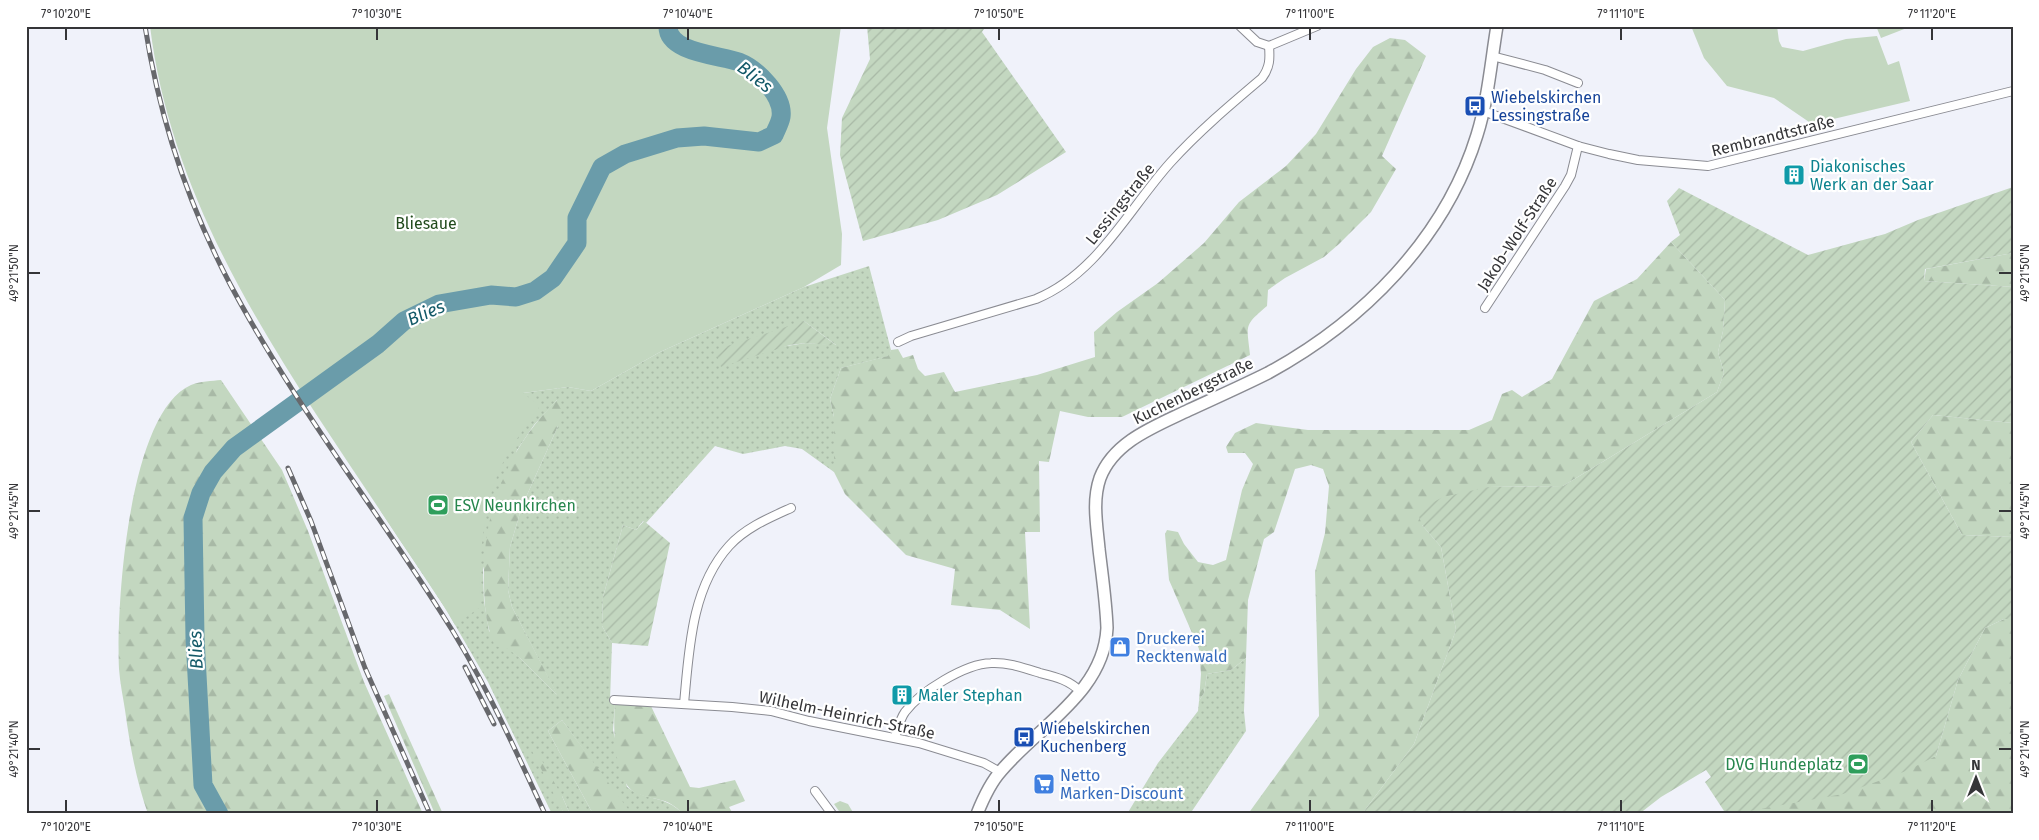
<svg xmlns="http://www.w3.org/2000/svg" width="2039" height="840" viewBox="0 0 2039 840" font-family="'Fira Sans',sans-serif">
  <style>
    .grass { fill: url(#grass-dots); fill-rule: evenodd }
    .forest { fill: url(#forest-firs) }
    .park { fill: #c3d7c0 }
    .garden { fill: url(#garden-furrows) }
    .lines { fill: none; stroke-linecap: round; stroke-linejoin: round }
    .river { stroke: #6a9caa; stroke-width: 19 }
    .minor-casing { stroke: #8a8b92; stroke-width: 10 }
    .secondary-casing { stroke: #8a8b92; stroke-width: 14 }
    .minor { stroke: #fff; stroke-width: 8 }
    .secondary { stroke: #fff; stroke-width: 11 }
    .rail-casing { stroke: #67686c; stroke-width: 5 }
    .rail { stroke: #fff; stroke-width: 3; stroke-dasharray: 9; stroke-linecap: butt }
    .ticks { fill: none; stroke: #353538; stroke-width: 2 }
    .labels { text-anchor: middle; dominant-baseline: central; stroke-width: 4.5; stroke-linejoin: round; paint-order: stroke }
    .transit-label { font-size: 16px; fill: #164399; stroke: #fff; text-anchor: start }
    .street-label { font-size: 16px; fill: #353538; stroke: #fff }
    .culture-label { font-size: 16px; fill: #0d838f; stroke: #fff; text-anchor: start }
    .park-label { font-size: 16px; fill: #214a1c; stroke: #fff }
    .leisure-label { font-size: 16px; fill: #27864d; stroke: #fff; text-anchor: start }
    .shop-label { font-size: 16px; fill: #366cbe; stroke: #fff; text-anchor: start }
    .water-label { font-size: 18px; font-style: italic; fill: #135968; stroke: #fff }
    .neatline { fill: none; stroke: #353538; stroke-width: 2 }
    .ticks-label { font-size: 12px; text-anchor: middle; fill: #353538 }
  </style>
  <defs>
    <pattern id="grass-dots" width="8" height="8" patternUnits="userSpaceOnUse" patternTransform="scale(1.25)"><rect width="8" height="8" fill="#c3d7c0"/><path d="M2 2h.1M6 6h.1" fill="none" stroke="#a8b9a6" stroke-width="1.8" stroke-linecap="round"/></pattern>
    <pattern id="forest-firs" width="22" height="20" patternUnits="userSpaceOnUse" patternTransform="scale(1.25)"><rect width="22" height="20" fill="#c3d7c0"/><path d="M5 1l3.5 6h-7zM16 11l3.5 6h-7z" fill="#a8b9a6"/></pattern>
    <pattern id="garden-furrows" width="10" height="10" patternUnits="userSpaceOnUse" patternTransform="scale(1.25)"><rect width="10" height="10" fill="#c3d7c0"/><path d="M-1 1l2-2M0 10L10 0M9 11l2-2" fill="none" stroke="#a8b9a6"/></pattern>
  </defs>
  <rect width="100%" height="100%" fill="#f0f2fa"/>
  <g class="grass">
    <path d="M869,266L891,350L889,356L841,368L830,399L834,417V472L802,449L785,446L743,454L715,446L646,523L643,521L636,530L623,525L603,597L602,626L612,643L610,701L615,703L613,730L627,787C647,802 664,794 683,814H630L562,720L548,731L593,814H570L562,796L556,795L564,814H552L488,682L447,611L380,510L451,464L523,393L568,387L591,391L660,352L804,287ZM804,321L836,345L806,343L780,347ZM557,400L558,426L522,506L510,547L508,590L512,607L557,695L521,659L489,631L484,601L483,570L517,450L534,425Z"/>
    <polygon points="1246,658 1244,711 1246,731 1190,814 1127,814 1158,763 1198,711 1199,701 1204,693 1207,674 1231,670"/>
  </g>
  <g class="forest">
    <path d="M1390,38L1405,40L1426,56L1382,156L1396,169L1371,212L1339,244L1324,257L1285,278L1268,290L1267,306C1243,326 1247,325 1250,355L1122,417H1088L1060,411L1049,462L1039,461L1040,532H1025L1030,629L1000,610L951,605L955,569L906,555L845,494L834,472V417L830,399L841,368L888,356L891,350L898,349L903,358L913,355L918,369L925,376L944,372L955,392L1037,375L1095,357L1094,332L1117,312L1158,283L1204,243L1239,202L1286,166L1316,134L1356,69L1373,47Z"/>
    <polygon points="1671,242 1725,300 1723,331 1718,352 1724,373 1717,392 1563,486 1488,487 1422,525 1441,547 1456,630 1414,744 1362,814 1248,814 1319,716 1315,572 1325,533 1329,486 1323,469 1311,465 1295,469 1274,532 1264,539 1248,600 1246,658 1231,670 1207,674 1204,693 1199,701 1201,674 1199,649 1169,580 1165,534 1167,530 1178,532 1184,544 1198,562 1213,565 1226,560 1242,490 1253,464 1245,453 1228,453 1226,447 1235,433 1256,423 1308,430 1469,430 1492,420 1502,394 1512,390 1522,397 1552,379 1594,301 1637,279"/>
    <polygon points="2013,253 2013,287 1924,281 1926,269"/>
    <path d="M221,380L282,470L308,531L364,682L423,814H148C136,780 130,746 125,710C123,697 120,683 119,669C116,607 128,412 191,385C200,381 212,381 221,380Z"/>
    <path d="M557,400L562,408L558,426L522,506L510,547L508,590L512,607L558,696L521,659L508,649L495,646C486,626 484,605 484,583C482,513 507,449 557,400Z"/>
    <polygon points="1933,415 2013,423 2013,537 1962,535 1911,442"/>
    <polygon points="2004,619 2013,619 2013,814 1734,814 1936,756 1958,680 1985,628"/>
    <polygon points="389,694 443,814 435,814 384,696"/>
    <path d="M615,703L650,704L690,787L699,788L735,780L745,801L729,807L733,814H683C666,796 659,802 638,794C613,785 613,726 615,703Z"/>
    <polygon points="562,720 628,809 630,814 593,814 548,731"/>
    <polygon points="533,745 562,796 570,814 564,814 530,747"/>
    <polygon points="840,801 848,804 854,814 841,814 834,804"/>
  </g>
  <g class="park">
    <path d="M150,26H841L827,128L842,234L841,265L804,287L660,352L591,391L568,387L523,393L540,406C528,423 516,439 506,457C481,503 480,557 479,608L455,625C438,595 418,567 399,539C294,379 174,222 150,26Z"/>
    <polygon points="1691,26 1777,26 1779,41 1782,47 1803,51 1846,39 1877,36 1888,65 1899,61 1910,101 1812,124 1774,98 1727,86 1704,58"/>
    <polygon points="1876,26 1912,26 1881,38"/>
  </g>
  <g class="garden">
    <polygon points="867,26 986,26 982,32 1066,152 997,195 938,220 863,241 840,155 842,118 870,59"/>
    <polygon points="2013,187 2013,253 1925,269 1924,281 2013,287 2013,423 1933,415 1911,442 1962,535 2013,537 2013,619 2004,619 1985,628 1958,680 1936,756 1906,771 1843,794 1733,814 1726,814 1705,782 1711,777 1706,770 1661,797 1639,814 1362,814 1414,744 1456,630 1441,547 1422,525 1418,514 1422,508 1443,497 1488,487 1563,486 1717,392 1724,373 1718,352 1723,331 1725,300 1671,242 1680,235 1667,201 1679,188 1808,255 1885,234 1918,220"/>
    <polygon points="804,321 837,346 806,343 790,345 721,367 715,350"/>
    <polygon points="644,521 670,543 648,646 612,643 602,626 603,597 623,525 636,530"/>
  </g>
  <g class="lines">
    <path class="river" d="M219,814L203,785L195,638L193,518L201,493L213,472L234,448L378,344L404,321L439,304L491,295L516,297L535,291L553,278L577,243V218L602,167L625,154L677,138L704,136L759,142L774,135C776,130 780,123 781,117C784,96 757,69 739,62C720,55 667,53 668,26"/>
    <g class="minor-casing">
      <g id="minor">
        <polyline points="1240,26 1257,42 1269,46"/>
        <polyline points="1269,46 1317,26"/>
        <polyline points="1492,56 1545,70 1578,83"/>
        <polyline points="1483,111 1578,146 1609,154 1638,160 1708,166 2013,91"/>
        <polyline points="1485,308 1565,186 1571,175 1578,146"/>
        <path d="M898,342L911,336L1036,299C1097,274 1128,210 1170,163C1198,132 1230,105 1262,78C1270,67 1270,59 1269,46"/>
        <polyline points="614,700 732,707 771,711 809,721 919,743 984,763 1000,772"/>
        <path d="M684,704C689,651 691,588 729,546C745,528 769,518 791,508"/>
        <path d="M895,737C898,728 900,719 905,712C921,691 965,664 991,663C1007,662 1024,668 1040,673C1056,677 1069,680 1081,692"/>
        <polyline points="815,791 832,814"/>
      </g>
    </g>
    <g class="secondary-casing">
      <path id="secondary" d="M977,814C983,799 990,783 1001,771C1039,726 1104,692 1107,628C1106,601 1102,575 1099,549C1097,526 1092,501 1100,478C1114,441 1156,426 1189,410C1215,398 1242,386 1268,373C1362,322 1445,239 1477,135C1488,100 1491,62 1497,26"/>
    </g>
    <use href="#minor" class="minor"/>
    <use href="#secondary" class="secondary"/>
    <g class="rail-casing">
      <g id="rail">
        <path d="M145,26C159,116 188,204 230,284C291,399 371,502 440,611C482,675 513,745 545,814"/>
        <polyline points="288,468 311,521 365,668 430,814"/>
        <polyline points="465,667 494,724"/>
      </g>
    </g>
    <use href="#rail" class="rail"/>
  </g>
  <path class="ticks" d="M66,28V40M377,28V40M688,28V40M999,28V40M1310,28V40M1621,28V40M1932,28V40M28,273H40M1999,273H2012M28,511H40M1999,511H2012M28,749H40M1999,749H2012M66,800V812M377,800V812M688,800V812M999,800V812M1310,800V812M1621,800V812M1932,800V812"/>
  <defs>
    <g id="bus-square" transform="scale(1.125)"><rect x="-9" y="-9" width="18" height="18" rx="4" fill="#1a4fb4" stroke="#fff"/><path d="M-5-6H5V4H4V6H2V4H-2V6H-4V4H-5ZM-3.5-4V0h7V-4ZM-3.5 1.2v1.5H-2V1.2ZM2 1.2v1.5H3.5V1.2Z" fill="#fff"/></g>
    <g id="building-square" transform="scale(1.125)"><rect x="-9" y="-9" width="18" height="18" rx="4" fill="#0f9aa8" stroke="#fff"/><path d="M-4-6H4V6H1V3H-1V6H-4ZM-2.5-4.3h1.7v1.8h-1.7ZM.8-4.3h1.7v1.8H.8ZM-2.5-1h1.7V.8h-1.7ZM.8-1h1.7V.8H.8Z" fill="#fff"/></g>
    <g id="stadium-square" transform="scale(1.125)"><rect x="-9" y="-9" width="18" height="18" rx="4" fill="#2e9e5b" stroke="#fff"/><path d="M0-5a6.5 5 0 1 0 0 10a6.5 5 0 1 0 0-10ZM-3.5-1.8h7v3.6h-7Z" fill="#fff"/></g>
    <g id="shop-square" transform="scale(1.125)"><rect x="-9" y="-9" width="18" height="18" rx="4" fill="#3f7fe0" stroke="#fff"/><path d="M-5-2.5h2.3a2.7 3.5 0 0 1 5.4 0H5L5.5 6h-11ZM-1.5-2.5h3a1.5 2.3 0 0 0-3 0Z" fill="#fff"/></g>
    <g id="supermarket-square" transform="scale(1.125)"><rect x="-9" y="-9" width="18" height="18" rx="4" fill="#3f7fe0" stroke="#fff"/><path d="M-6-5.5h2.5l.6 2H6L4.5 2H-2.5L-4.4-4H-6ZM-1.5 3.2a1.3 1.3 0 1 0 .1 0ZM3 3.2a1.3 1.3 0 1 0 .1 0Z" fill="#fff"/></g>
  </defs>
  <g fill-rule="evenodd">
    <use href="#bus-square" x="1475" y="106"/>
    <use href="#building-square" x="1794" y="175"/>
    <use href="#stadium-square" x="438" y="505"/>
    <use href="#shop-square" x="1120" y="647"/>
    <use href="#building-square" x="902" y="695"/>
    <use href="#bus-square" x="1024" y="737"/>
    <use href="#stadium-square" x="1858" y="764"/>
    <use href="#supermarket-square" x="1044" y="784"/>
  </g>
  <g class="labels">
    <g class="transit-label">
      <text x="1491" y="97">Wiebelskirchen<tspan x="1491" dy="18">Lessingstraße</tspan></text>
      <text x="1040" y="728">Wiebelskirchen<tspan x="1040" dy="18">Kuchenberg</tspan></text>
    </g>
    <g class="street-label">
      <text transform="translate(1773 136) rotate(-14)">Rembrandtstraße</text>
      <text transform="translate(1120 204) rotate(-51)">Lessingstraße</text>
      <text transform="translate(1517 234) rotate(-57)">Jakob-Wolf-Straße</text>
      <text transform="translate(1193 391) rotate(-26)">Kuchenbergstraße</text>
      <text transform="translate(847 715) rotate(12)">Wilhelm-Heinrich-Straße</text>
    </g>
    <g class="culture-label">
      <text x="1810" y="166">Diakonisches<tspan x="1810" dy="18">Werk an der Saar</tspan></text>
      <text x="918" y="695">Maler Stephan</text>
    </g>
    <g class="park-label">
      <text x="426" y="223">Bliesaue</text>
    </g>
    <g class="leisure-label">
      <text x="454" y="505">ESV Neunkirchen</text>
      <text x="1842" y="764" text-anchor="end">DVG Hundeplatz</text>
    </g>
    <g class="shop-label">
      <text x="1136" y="638">Druckerei<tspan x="1136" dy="18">Recktenwald</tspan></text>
      <text x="1060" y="775">Netto<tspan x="1060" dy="18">Marken-Discount</tspan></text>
    </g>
    <g class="water-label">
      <text transform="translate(755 77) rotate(38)">Blies</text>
      <text transform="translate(426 313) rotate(-23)">Blies</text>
      <text transform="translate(196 650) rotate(-92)">Blies</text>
    </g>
  </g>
  <rect width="2039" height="840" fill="none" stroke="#ffffff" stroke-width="55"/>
  <g transform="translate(1976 778)" stroke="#ffffff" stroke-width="4" paint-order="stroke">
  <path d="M0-4L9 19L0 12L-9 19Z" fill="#353538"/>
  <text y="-8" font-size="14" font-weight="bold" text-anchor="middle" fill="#353538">N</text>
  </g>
  <rect x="28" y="28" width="1984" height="784" class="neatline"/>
  <g class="ticks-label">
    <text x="66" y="18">7°10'20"E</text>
    <text x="377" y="18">7°10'30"E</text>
    <text x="688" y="18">7°10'40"E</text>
    <text x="999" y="18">7°10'50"E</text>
    <text x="1310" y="18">7°11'00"E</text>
    <text x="1621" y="18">7°11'10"E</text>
    <text x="1932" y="18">7°11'20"E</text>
    <text transform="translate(14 273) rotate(-90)" y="4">49°21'50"N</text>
    <text transform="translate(2025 273) rotate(-90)" y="4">49°21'50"N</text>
    <text transform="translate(14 511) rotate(-90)" y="4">49°21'45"N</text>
    <text transform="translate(2025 511) rotate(-90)" y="4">49°21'45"N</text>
    <text transform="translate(14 749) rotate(-90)" y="4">49°21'40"N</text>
    <text transform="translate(2025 749) rotate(-90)" y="4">49°21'40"N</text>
    <text x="66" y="831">7°10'20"E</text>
    <text x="377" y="831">7°10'30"E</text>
    <text x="688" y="831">7°10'40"E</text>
    <text x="999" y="831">7°10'50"E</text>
    <text x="1310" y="831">7°11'00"E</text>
    <text x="1621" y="831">7°11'10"E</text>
    <text x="1932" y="831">7°11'20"E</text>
  </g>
</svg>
